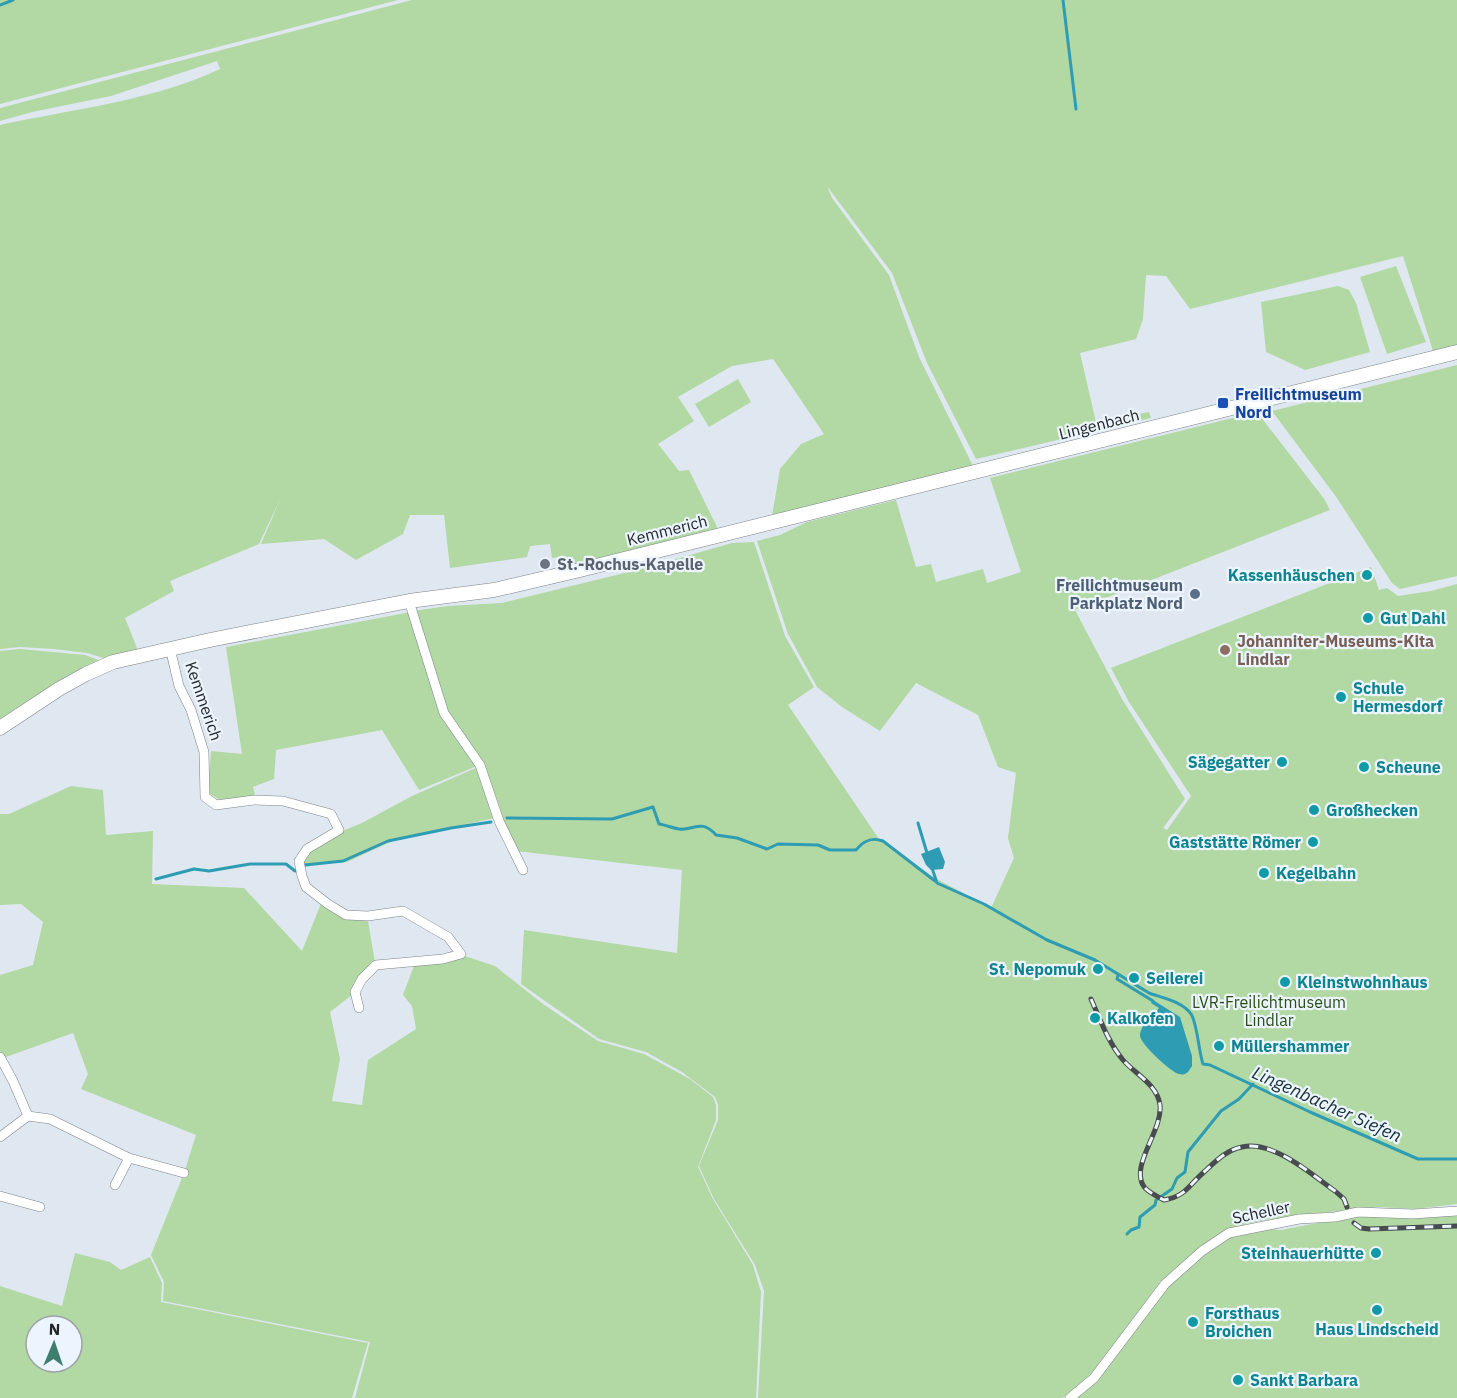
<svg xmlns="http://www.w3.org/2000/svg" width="1457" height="1398" viewBox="0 0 1457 1398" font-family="'IBM Plex Sans',sans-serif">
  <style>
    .green { fill: #b2d8a3; fill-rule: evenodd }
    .water { fill: #2e9cb3 }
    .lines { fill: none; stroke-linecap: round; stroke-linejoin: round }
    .stream { stroke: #2e9cb3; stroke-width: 3 }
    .street-casing { stroke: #7b828a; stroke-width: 10 }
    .secondary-casing { stroke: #7b828a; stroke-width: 15 }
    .street { stroke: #fff; stroke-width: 9 }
    .secondary { stroke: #fff; stroke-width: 14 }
    .rail-casing { stroke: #484c50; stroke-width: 5 }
    .rail { stroke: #ecf5fd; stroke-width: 3; stroke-dasharray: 9; stroke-linecap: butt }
    .transit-dot { fill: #1a4fb4; stroke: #ecf5fd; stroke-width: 2 }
    .worship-dot { fill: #6b7280; stroke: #ecf5fd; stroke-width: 2 }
    .culture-dot { fill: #0f9aa8; stroke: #ecf5fd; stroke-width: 2 }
    .service-dot { fill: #5c6f8a; stroke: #ecf5fd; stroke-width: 2 }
    .education-dot { fill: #8d6e63; stroke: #ecf5fd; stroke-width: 2 }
    .labels { text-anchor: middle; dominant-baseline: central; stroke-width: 4.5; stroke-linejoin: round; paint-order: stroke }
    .transit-label { font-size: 16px; font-weight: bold; fill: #164399; stroke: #ecf5fd; text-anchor: start }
    .street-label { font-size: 16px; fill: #232629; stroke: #ecf5fd }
    .worship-label { font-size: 16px; font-weight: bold; fill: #5b616d; stroke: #ecf5fd; text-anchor: start }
    .culture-label { font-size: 16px; font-weight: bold; fill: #0d838f; stroke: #ecf5fd; text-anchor: start }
    .service-label { font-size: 16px; font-weight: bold; fill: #4e5e75; stroke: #ecf5fd; text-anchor: end }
    .education-label { font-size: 16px; font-weight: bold; fill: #785e54; stroke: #ecf5fd; text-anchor: start }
    .park-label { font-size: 16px; fill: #2a4e17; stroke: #ecf5fd }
    .water-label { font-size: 18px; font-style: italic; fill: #162e34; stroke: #ecf5fd }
  </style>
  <rect width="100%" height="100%" fill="#dfe8f0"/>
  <g class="green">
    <polygon points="0,0 398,0 0,104"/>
    <path d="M412,0H1457V349L1434,354L1403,256L1190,309L1166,276L1146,275L1143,319L1136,339L1080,353L1096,422L1149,412L1151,418L976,459L927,363L892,273L827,186L832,198L889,275L919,357L973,466L772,516L780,469L801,444L824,434L773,359L732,366L678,397L694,421L658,444L679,471L689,470L719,531L561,571L558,557L552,558L550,544L530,546L527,557L450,568L444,515H410L403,534L356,560L324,539L261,544L281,497L259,544L170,581L174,591L125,618L139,653L114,661L87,653L54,649L20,647L0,649V125C73,109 152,101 220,69L217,61L111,96L32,112L0,121V108Z"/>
    <polygon points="1396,266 1426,342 1387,354 1360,277"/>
    <polygon points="1338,286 1349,290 1356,303 1370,352 1305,370 1266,352 1261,302"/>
    <polygon points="1457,365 1457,576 1400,589 1392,583 1337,498 1272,411"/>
    <polygon points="738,379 751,402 709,427 695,404"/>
    <polygon points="1257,412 1325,500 1330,510 1075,610 1122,699 1185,799 1163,828 1167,830 1191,796 1129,702 1111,668 1371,567 1379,590 1387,588 1398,596 1431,591 1457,584 1457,1204 1414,1209 1379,1207 1354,1209 1259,1221 1227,1229 1199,1249 1160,1282 1097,1368 1071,1393 1062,1398 758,1398 764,1291 755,1265 714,1199 699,1166 718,1120 718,1105 715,1097 682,1072 646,1052 599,1039 521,984 524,930 677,953 682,870 516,851 502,821 500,808 484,764 445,713 413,611 448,606 502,603 641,569 732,543 754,542 785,636 814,687 788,705 879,839 935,878 991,908 1014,858 1008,838 1016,773 998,767 978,715 916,683 880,731 842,707 817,687 788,634 757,541 780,535 807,522 896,500 916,567 931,564 936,582 983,569 987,583 1021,572 990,478"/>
    <polygon points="411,612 436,697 477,766 419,790 382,730 276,750 274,779 253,787 255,795 222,801 208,793 211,751 242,754 226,647"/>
    <polygon points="20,649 85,655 106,663 0,725 0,651"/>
    <polygon points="478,767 495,818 397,839 347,862 301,865 308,850 340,832 362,823 412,796"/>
    <polygon points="71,786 103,790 106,835 153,831 152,884 244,888 302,951 322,901 345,915 368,921 375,963 353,994 330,1012 340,1059 332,1101 362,1105 368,1060 416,1029 412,1006 403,995 415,963 462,955 495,966 543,1004 598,1041 644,1054 690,1079 713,1097 716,1105 716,1120 698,1167 713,1199 753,1265 761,1292 756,1398 355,1398 370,1342 163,1301 164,1282 151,1255 184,1173 196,1135 81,1089 88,1074 73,1033 3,1058 0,1053 0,975 33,965 43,922 21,904 0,905 0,814 9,814"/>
    <polygon points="1457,1213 1457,1398 1073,1398 1166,1287 1203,1256 1230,1236 1260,1228 1281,1230 1359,1215"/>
    <path d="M75,1253L110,1262L121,1270L150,1257L162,1283L161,1302L368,1343L352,1398H0V1286L62,1306ZM36,1326H72V1362H36Z"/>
  </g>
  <g class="water">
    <polygon points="939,847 945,862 943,869 931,870 926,865 921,854"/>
    <path d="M1153,1000L1180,1017L1192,1056V1066L1188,1072C1185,1074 1184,1075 1179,1074C1171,1072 1139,1043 1140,1035C1140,1030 1145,1023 1148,1018L1150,1020L1159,1008L1151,1003Z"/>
  </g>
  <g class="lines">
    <g class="stream">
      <polyline points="1063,0 1076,109"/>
      <polyline points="0,5 13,0"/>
      <path d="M507,818L612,819L653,807L659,824C666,825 672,828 679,829C694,831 701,818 716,835L737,838L767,849L778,844L818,845L830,850H856C864,840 872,837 883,841L935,881"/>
      <polyline points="918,823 927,853"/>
      <polyline points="305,865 343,861 388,841 451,828 491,822"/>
      <path d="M932,868L937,883L984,904L1047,940L1095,960L1149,993C1162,998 1182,1001 1191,1014C1197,1022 1199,1053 1203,1064L1210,1065L1310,1112L1418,1159H1457"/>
      <polyline points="156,879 194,869 209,871 250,864 286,864 295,871"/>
      <polyline points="1118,975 1117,979 1153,1001"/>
      <polyline points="1127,1234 1131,1230 1139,1227 1140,1217 1155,1205 1156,1200 1172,1189 1177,1178 1185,1172 1188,1152 1221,1111 1239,1099 1253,1084"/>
    </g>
    <g class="street-casing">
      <g id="street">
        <polyline points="409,601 444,713 480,765 499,821 523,870"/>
        <polyline points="170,648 179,686 191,710 204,752 205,797 216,805 254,800 283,801 331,814 339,830 307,849 299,861 302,876 306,887 328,904 346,915 368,916 403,911 448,937 461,954 443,959 376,965 362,979 355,992 359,1008"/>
        <polyline points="0,1057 13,1081 28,1116 0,1137"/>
        <polyline points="28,1116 50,1119 129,1158 184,1173"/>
        <polyline points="115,1185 129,1158"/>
        <polyline points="0,1196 40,1207"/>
        <polyline points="1070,1398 1094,1378 1165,1284 1202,1251 1229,1233 1299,1219 1335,1217 1358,1212 1413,1214 1457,1211"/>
      </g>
    </g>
    <g class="secondary-casing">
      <polyline id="secondary" points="0,728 59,689 86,674 113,662 210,640 409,601 494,590 580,570 1457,352"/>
    </g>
    <use href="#street" class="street"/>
    <use href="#secondary" class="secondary"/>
    <g class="rail-casing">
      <g id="rail">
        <path d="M1091,999C1100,1019 1108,1042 1123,1060C1135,1074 1157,1084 1160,1105C1163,1131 1128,1167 1145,1188C1150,1193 1158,1197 1164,1200C1186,1196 1188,1186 1204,1172C1215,1162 1226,1150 1242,1147C1273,1140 1311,1174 1335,1191L1344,1199L1347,1207"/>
        <polyline points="1354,1223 1361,1228 1369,1229 1457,1226"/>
      </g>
    </g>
    <use href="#rail" class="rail"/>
  </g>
  <rect class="transit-dot" x="1217" y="397" width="12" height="12" rx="3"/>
  <circle class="worship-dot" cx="545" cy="564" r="6"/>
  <g class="culture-dot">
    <circle cx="1367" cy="575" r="6"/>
    <circle cx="1368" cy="618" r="6"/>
    <circle cx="1341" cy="697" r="6"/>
    <circle cx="1282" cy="762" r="6"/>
    <circle cx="1364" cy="767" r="6"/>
    <circle cx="1314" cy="810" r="6"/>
    <circle cx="1313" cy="842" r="6"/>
    <circle cx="1264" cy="873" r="6"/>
    <circle cx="1098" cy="969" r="6"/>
    <circle cx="1134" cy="978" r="6"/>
    <circle cx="1285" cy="982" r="6"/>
    <circle cx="1095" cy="1018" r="6"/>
    <circle cx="1219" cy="1046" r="6"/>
    <circle cx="1376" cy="1253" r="6"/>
    <circle cx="1377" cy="1310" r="6"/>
    <circle cx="1193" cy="1322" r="6"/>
    <circle cx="1238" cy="1380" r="6"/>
  </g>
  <circle class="service-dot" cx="1195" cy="594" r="6"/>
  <circle class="education-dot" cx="1225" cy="650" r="6"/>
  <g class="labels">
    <g class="transit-label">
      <text x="1235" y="394">Freilichtmuseum<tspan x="1235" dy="18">Nord</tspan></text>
    </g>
    <g class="street-label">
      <text transform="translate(1099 424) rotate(-14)">Lingenbach</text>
      <text transform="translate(667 530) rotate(-14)">Kemmerich</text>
      <text transform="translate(204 701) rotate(71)">Kemmerich</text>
      <text transform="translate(1261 1212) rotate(-12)">Scheller</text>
    </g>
    <g class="worship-label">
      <text x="557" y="564">St.-Rochus-Kapelle</text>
    </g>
    <g class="culture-label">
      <text x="1355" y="575" text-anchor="end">Kassenhäuschen</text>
      <text x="1380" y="618">Gut Dahl</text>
      <text x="1353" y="688">Schule<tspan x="1353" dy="18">Hermesdorf</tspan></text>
      <text x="1270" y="762" text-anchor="end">Sägegatter</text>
      <text x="1376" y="767">Scheune</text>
      <text x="1326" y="810">Großhecken</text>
      <text x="1301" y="842" text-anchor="end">Gaststätte Römer</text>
      <text x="1276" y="873">Kegelbahn</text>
      <text x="1086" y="969" text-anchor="end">St. Nepomuk</text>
      <text x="1146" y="978">Seilerei</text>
      <text x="1297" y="982">Kleinstwohnhaus</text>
      <text x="1107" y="1018">Kalkofen</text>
      <text x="1231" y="1046">Müllershammer</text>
      <text x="1364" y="1253" text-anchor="end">Steinhauerhütte</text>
      <text x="1205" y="1313">Forsthaus<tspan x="1205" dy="18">Broichen</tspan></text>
      <text x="1377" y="1329" text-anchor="middle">Haus Lindscheid</text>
      <text x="1250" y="1380">Sankt Barbara</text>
    </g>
    <g class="service-label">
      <text x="1183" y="585">Freilichtmuseum<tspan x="1183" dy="18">Parkplatz Nord</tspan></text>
    </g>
    <g class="education-label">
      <text x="1237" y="641">Johanniter-Museums-Kita<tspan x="1237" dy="18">Lindlar</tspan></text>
    </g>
    <g class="park-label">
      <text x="1269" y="1002">LVR-Freilichtmuseum<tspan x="1269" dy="18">Lindlar</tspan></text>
    </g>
    <g class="water-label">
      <text transform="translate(1327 1104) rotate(24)">Lingenbacher Siefen</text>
    </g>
  </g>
  <g transform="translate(54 1344) rotate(2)"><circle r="28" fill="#ecf5fd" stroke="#9ca2a8" stroke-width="1.5"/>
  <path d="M0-4.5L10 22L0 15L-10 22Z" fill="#3f7e6c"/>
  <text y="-9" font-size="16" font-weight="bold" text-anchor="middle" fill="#232629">N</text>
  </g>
</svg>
